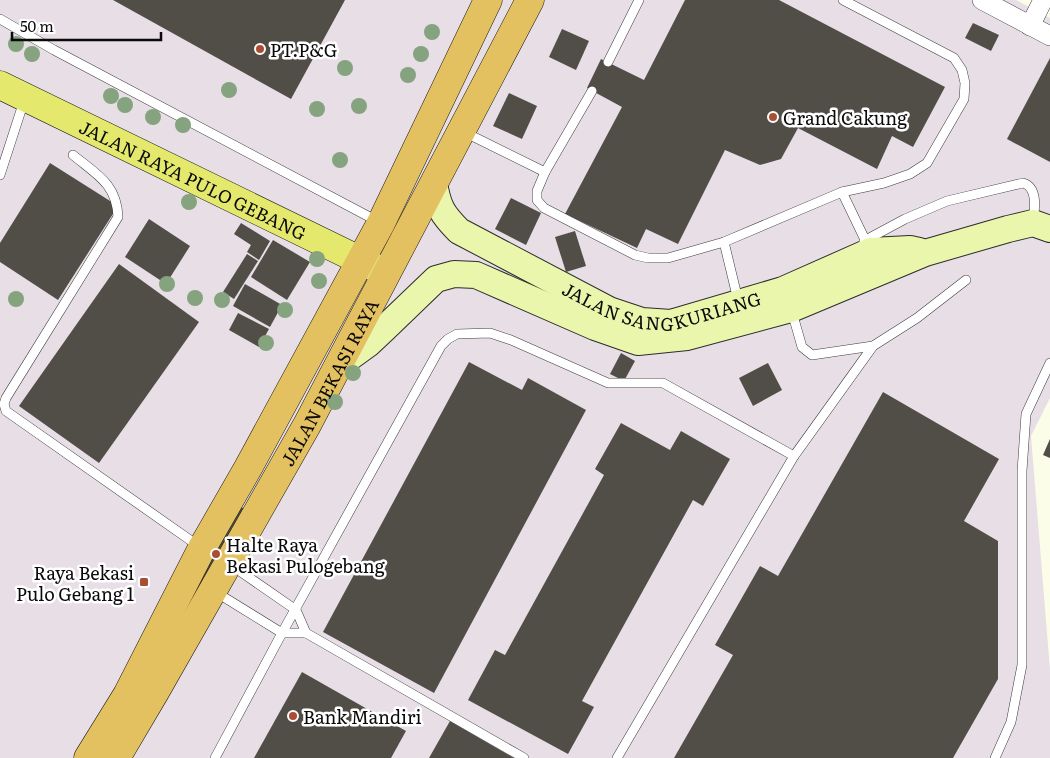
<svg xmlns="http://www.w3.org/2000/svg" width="1050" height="758" viewBox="0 0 1050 758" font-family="Literata,serif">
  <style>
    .industrial { fill: #e8dee6 }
    .building { fill: #514e48 }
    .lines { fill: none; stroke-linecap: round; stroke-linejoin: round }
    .lane-casing { stroke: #3d3d3d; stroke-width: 10 }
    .street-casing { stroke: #3d3d3d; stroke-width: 20 }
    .secondary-casing { stroke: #2c2c2c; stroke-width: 28 }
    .primary-casing { stroke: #1b1b1b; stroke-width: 29 }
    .highway-casing { stroke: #1b1b1b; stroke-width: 29 }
    .lane { stroke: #fff; stroke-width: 9 }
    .street { stroke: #fff; stroke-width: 19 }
    .secondary { stroke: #e9f6ab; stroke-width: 26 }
    .primary { stroke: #e4e96d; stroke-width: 28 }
    .highway { stroke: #e4c160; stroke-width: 28 }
    .tree { fill: #84a37e }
    .poi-dot { fill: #a94e32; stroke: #fff; stroke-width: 2 }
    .labels { text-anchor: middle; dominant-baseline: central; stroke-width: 5; stroke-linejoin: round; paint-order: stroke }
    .poi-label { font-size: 18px; fill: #0a0a0a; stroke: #fff; text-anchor: start }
    .street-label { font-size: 18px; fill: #0a0a0a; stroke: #fff }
  </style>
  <rect width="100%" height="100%" fill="#fbfde9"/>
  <polygon class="industrial" points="0,0 1016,0 1050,18 1050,398 1031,436 1050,670 1050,758 0,758"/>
  <g class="building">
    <polygon points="113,0 345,0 291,99"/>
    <polygon points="685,0 779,0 945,87 913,147 892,136 877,169 798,128 781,159 760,165 725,150 678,244 646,229 637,248 565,214 622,107 587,88 601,59 644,80"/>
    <polygon points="973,23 999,35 991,51 965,38"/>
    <polygon points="562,29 589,41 576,70 549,57"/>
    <polygon points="1050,58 1050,162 1007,139"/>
    <polygon points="509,93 537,106 522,139 493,126"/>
    <polygon points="50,163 118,206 58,300 0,262 0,243"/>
    <polygon points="511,198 541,213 526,245 495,229"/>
    <polygon points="149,219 190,246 166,284 125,257"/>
    <polygon points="241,223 270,241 259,260 247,252 251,245 234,234"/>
    <polygon points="575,231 586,266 566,272 555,237"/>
    <polygon points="273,240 310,262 287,300 251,277"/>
    <polygon points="247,254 258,261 234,299 223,292"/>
    <polygon points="119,264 199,322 99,463 19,406"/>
    <polygon points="245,284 282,305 270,327 233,306"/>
    <polygon points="238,313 269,329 259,347 229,330"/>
    <polygon points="621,353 635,361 624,381 610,374"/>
    <polygon points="469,362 522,390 528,378 586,410 434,693 323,632"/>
    <polygon points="768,363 782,390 753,406 739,378"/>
    <polygon points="883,392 999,459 964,521 998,541 998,679 953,758 674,758 733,655 715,645 760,566 778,576"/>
    <polygon points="621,423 670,450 681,431 730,459 703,506 693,500 582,701 594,707 568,754 468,700 495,650 505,655 604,475 595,469"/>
    <polygon points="1050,439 1050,458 1043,455"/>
    <polygon points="237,505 247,510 194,602 185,597"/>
    <polygon points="302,672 406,731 391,758 254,758"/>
    <polygon points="450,721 514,758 429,758"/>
  </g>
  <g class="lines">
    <g class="lane-casing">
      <g id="lane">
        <polyline points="0,19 54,50 379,222"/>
        <polyline points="608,62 639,0"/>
        <polyline points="592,91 545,172 537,191 537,200 544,208 635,255 648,258 668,258 724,242 842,192 884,183 910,174 927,163 964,99 965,83 962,70 954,58 843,0"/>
        <polyline points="464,132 545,172"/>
        <path d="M73,155C96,174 117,184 118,217L6,398L4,404L6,411L200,547"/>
        <polyline points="0,175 24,101"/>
        <polyline points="842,192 868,246"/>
        <path d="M864,241L905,219L947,201L1023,183C1038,187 1035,209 1033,221"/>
        <polyline points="724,242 738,300"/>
        <polyline points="792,312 802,347 812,355 873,346 917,318 966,280"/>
        <polyline points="231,565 296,610 306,633"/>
        <polyline points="214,591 282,633 306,633 524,758"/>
        <polyline points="215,758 282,633 441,346 448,339 457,334 490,333 511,340 608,383 663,383 794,456"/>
        <polyline points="617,758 794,456 873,346"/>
        <polyline points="995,758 1011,722 1022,665 1022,471 1026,414 1050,363"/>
      </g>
    </g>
    <g class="street-casing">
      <g id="street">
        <polyline points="982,0 1050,36"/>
        <polyline points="1030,26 1043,0"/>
      </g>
    </g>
    <g class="secondary-casing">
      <g id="secondary">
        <path id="s1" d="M434,183C438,207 442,214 459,231L609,310L642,321L671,323L783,290L871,251L910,249L919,251"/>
        <polyline points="339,365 368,344 385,328 436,279 454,274 476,275 595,327 638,342 687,337 791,309 925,253 1008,229 1033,223 1050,229"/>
      </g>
    </g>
    <g class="primary-casing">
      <g id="primary">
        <path id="s2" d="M0,85L386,273"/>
      </g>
    </g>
    <g class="highway-casing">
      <g id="highway">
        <polyline points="88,758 127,695 202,548 248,468 381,223 488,0"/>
        <path id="s3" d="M116,758L155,692L307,425L530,0"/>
      </g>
    </g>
    <use href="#lane" class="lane"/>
    <use href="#street" class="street"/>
    <use href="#secondary" class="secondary"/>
    <use href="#primary" class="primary"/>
    <use href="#highway" class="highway"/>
  </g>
  <g class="tree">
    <circle cx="432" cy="32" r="8"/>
    <circle cx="16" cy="44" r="8"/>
    <circle cx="32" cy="54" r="8"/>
    <circle cx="421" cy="54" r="8"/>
    <circle cx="345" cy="68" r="8"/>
    <circle cx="408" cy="75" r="8"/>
    <circle cx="229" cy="90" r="8"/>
    <circle cx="111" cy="96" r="8"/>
    <circle cx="125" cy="105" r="8"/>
    <circle cx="359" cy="106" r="8"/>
    <circle cx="317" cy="109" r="8"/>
    <circle cx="153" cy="117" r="8"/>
    <circle cx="183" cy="125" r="8"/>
    <circle cx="340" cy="160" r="8"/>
    <circle cx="189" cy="202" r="8"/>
    <circle cx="317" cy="259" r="8"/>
    <circle cx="319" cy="281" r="8"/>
    <circle cx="167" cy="284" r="8"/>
    <circle cx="195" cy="298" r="8"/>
    <circle cx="16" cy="299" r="8"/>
    <circle cx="222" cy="300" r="8"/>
    <circle cx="285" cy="310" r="8"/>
    <circle cx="266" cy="343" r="8"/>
    <circle cx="353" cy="373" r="8"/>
    <circle cx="335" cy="402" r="8"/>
  </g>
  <g class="poi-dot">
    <circle cx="260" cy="49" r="5"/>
    <circle cx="773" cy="117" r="5"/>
    <circle cx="216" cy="554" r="5"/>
    <rect x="139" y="577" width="10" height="10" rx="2.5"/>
    <circle cx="293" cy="716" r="5"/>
  </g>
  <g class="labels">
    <g class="poi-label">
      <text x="270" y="49">PT.P&amp;G</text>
      <text x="783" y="117">Grand Cakung</text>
      <text x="226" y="544">Halte Raya<tspan x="226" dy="21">Bekasi Pulogebang</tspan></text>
      <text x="134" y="572" text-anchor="end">Raya Bekasi<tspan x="134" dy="21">Pulo Gebang 1</tspan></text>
      <text x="303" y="716">Bank Mandiri</text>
    </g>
    <g class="street-label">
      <text stroke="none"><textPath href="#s2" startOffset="215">JALAN RAYA PULO GEBANG</textPath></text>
      <text stroke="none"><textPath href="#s1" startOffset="278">JALAN SANGKURIANG</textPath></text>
      <text stroke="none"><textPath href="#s3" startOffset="432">JALAN BEKASI RAYA</textPath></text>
    </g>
  </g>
  <path d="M12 32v8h149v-8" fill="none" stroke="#0a0a0a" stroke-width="2.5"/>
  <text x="20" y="32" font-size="15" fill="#0a0a0a" stroke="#ffffff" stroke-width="4" paint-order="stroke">50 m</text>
</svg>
